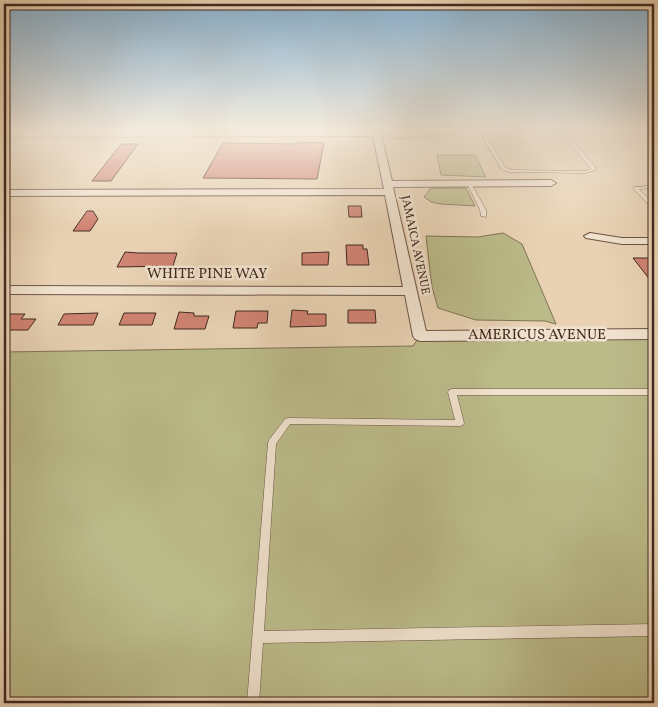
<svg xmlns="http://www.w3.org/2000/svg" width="658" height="707" viewBox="0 0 658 707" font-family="Vollkorn,serif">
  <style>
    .green { fill: #bbba89; stroke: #807254 }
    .building { fill: #cf8372; stroke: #442a20 }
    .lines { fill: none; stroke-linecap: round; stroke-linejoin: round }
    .service-casing { stroke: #6d5445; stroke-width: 1 }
    .minor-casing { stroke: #6d5445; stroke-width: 2 }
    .service { fill: #f0e2ce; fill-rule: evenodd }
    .minor { fill: #f0e2ce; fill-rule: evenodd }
    .labels { text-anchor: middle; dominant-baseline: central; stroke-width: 5; stroke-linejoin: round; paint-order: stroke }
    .far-street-label { font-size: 12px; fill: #442a20; stroke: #f0e2ce }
    .street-label { font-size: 15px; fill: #442a20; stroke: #f0e2ce }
  </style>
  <rect width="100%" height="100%" fill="#e8d2b3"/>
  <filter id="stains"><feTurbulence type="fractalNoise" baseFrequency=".004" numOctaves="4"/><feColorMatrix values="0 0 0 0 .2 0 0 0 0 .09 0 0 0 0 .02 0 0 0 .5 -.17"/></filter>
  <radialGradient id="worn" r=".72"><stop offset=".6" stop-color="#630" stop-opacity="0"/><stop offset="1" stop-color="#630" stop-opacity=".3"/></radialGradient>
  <g class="green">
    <polygon points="383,130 454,130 457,136 389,139 383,134"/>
    <polygon points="437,155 475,155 486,177 441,175"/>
    <polygon points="431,188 466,188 475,206 441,204 431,202 424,197"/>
    <polygon points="503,233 522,244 556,324 545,321 476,320 438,308 432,287 426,236 478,237"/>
    <polygon points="654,334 654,703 4,703 4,352 413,346 420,336"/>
  </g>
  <g class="building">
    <polygon points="298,142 324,143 317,179 203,178 223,143 297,144"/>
    <polygon points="121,144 138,144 111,181 92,181"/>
    <polygon points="348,206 361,206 362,217 349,217"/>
    <polygon points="87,211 93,211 98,219 90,231 73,231"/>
    <polygon points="346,245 363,245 363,249 367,249 369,265 347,265"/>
    <polygon points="125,252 138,253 177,253 173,266 117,267"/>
    <polygon points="329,252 328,265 302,265 302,253"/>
    <polygon points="633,258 654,258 654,285"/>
    <polygon points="292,310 308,311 307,314 326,314 326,326 290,327"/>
    <polygon points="348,310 375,310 376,323 348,323"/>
    <polygon points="236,311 268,311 267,323 258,323 257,328 233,328"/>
    <polygon points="179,312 194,313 194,316 209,316 205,329 174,329"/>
    <polygon points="98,313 93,325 58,325 64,314"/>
    <polygon points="124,313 156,313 152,325 119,325"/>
    <polygon points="10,314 25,314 21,319 36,319 28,330 4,330 4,322"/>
  </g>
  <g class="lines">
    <g class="service-casing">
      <g id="service">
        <polygon points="479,130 483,130 505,167 512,170 585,171 591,169 559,130 563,130 595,166 596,170 585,173 509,172 501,169"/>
        <polygon points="467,182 471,183 486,210 486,217 481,216 480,210 467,183"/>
        <polygon points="654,186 654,188 639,189 654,204 654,209 652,208 633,188 635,187"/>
        <polygon points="452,389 654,389 654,395 457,395 464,423 463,425 460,426 290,424 276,444 264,631 654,624 654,636 263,643 259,703 247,703 268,443 269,440 285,419 288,418 455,420 448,392 449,390"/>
      </g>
    </g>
    <g class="minor-casing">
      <g id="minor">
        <polygon points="372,130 380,130 392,181 551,180 556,183 551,186 393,187 426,331 654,329 654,339 420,341 415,339 413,336 405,295 4,294 4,286 403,287 385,195 4,196 4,190 384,189 373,136 4,137 4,133"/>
        <polygon points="590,233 622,238 654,238 654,244 622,244 586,238 584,236"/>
      </g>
    </g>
    <use href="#service" class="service"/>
    <use href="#minor" class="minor"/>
  </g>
  <linearGradient id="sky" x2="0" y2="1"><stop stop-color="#89b4d4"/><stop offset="0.57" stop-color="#f5ebdd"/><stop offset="1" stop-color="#f5ebdd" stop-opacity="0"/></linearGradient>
  <rect width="658" height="229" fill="url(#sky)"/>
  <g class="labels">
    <g class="far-street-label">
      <text transform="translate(415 245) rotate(78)">JAMAICA AVENUE</text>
    </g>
    <g class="street-label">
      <text x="207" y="274">WHITE PINE WAY</text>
      <text x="537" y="335">AMERICUS AVENUE</text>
    </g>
  </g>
  <rect width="658" height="707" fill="none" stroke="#e8d2b3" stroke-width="20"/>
  <rect x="5" y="5" width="648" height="697" fill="none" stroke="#442a20" stroke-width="2.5"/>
  <rect x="10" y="10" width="638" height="687" fill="none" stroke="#442a20"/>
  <rect width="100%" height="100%" filter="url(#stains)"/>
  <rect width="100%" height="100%" fill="url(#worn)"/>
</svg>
